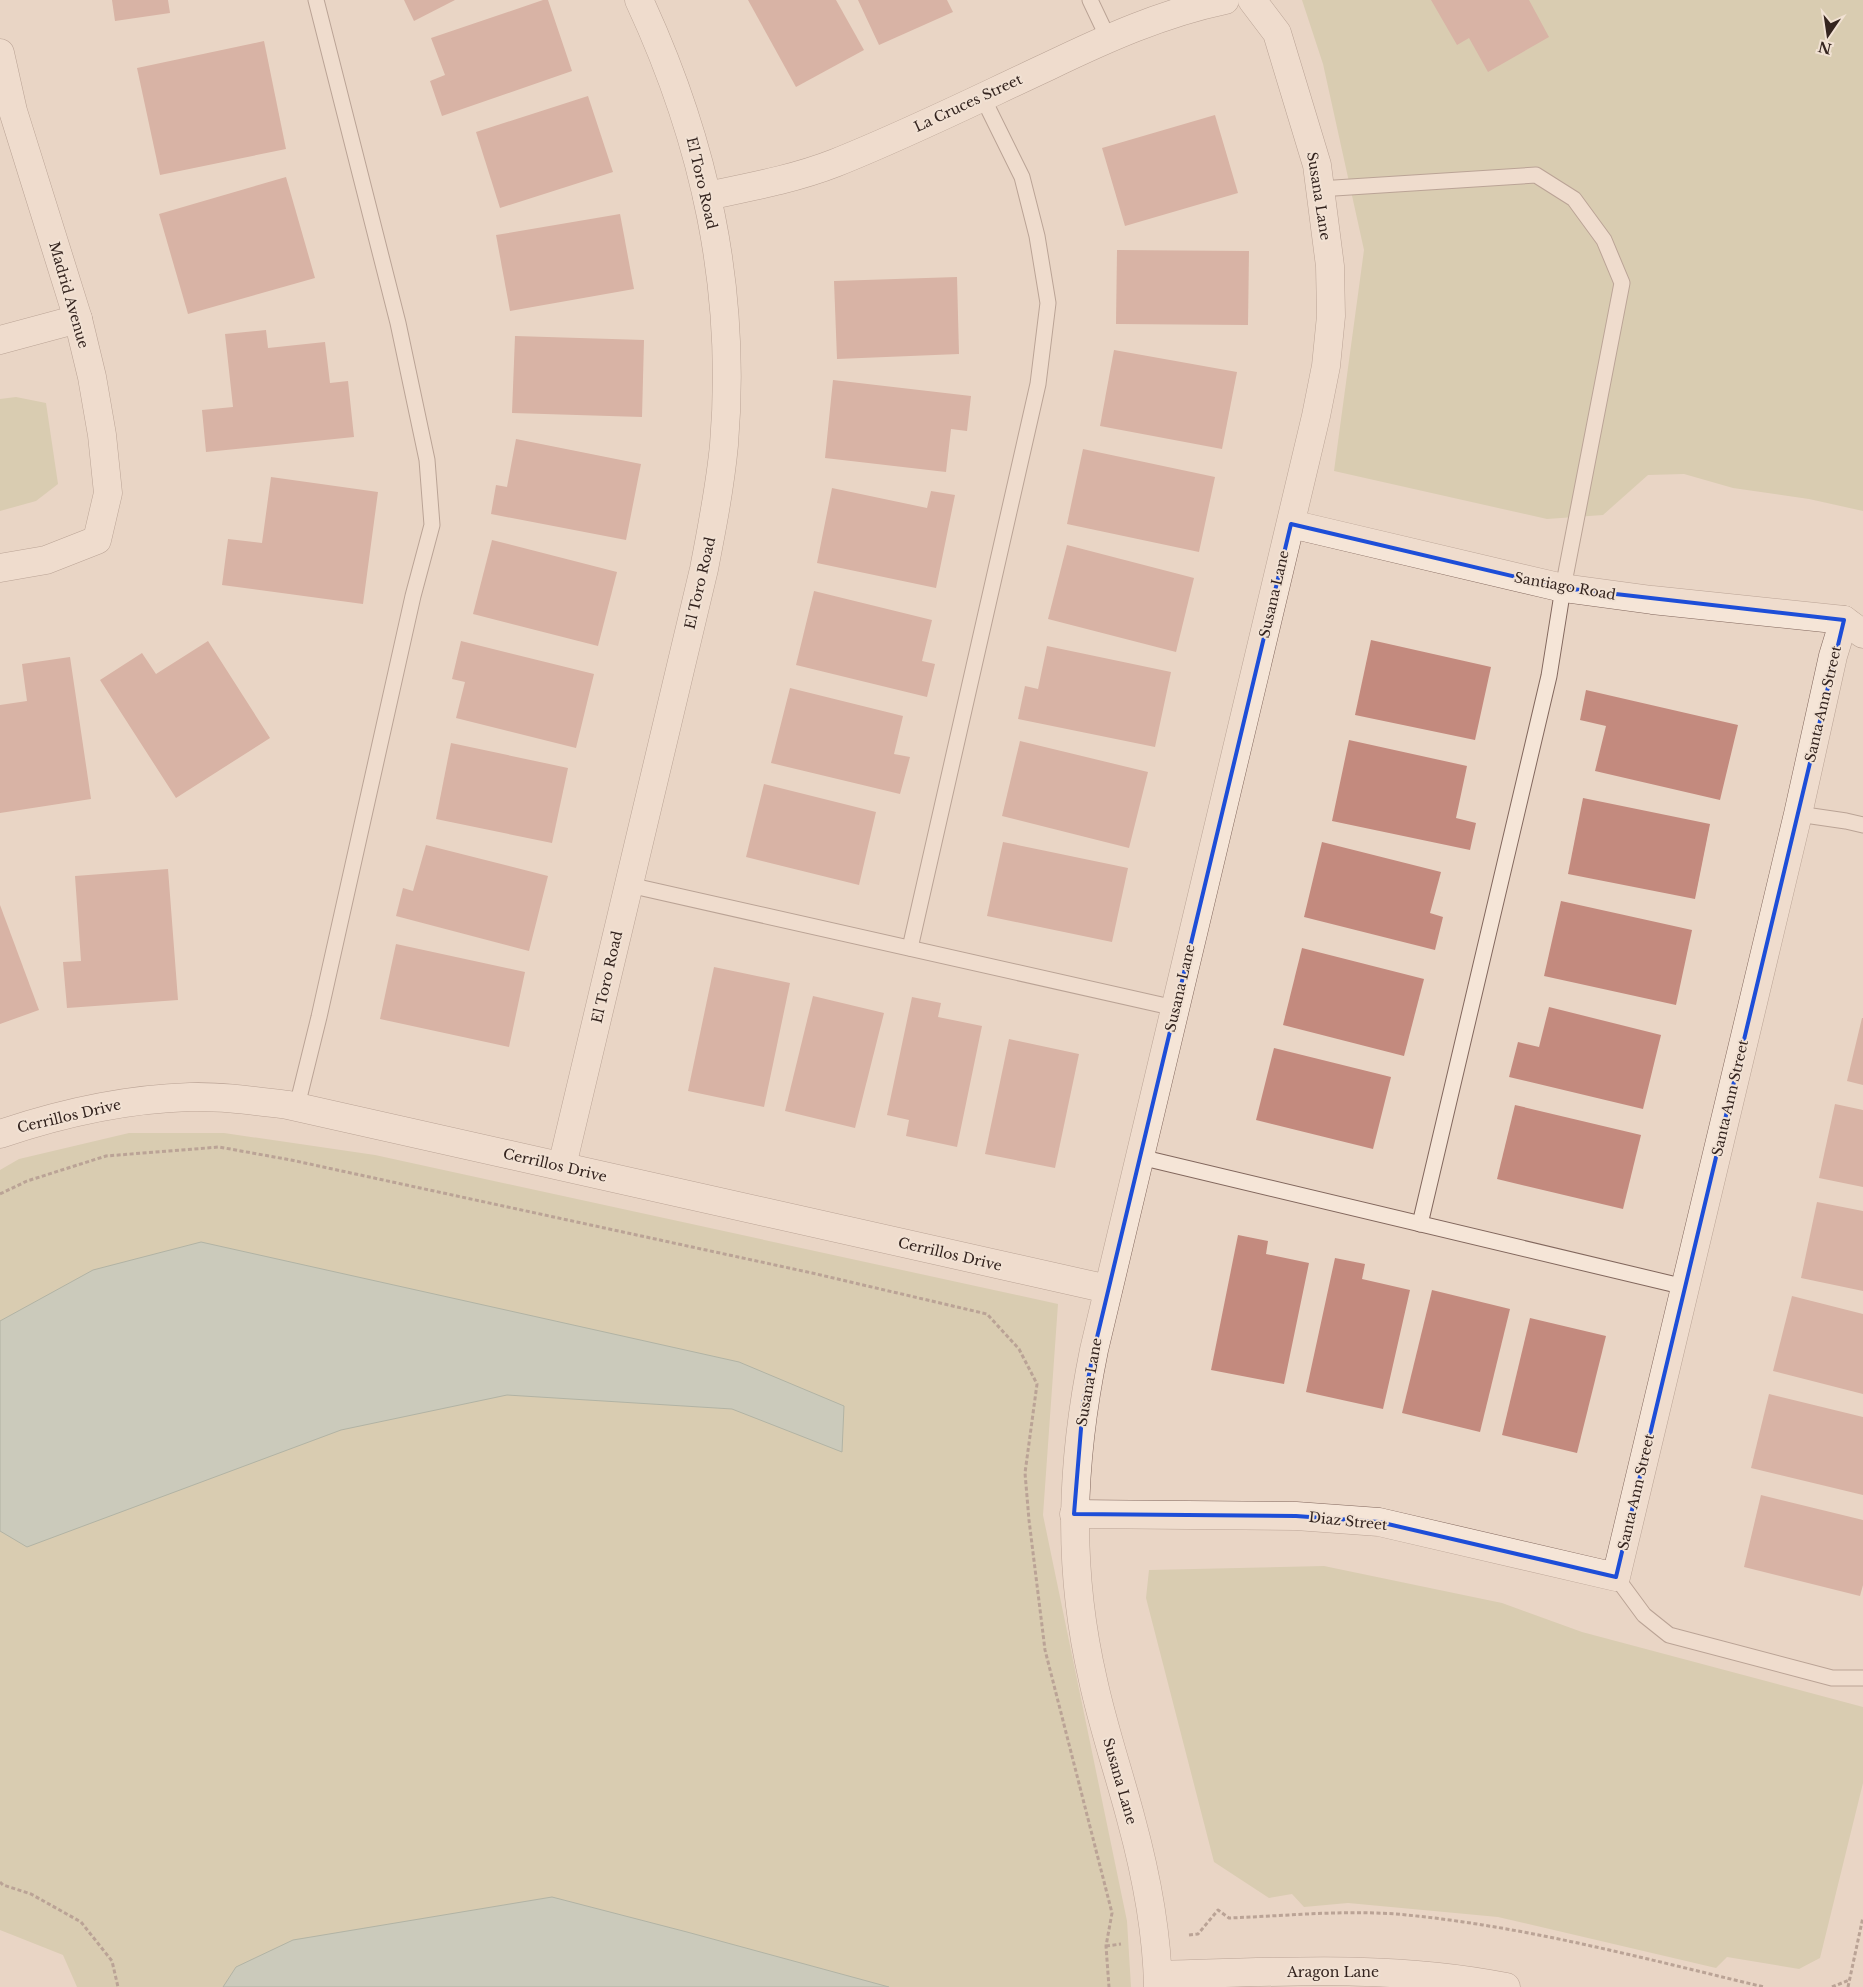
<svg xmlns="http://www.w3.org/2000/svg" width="1863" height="1987" viewBox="0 0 1863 1987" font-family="'Libre Baskerville',serif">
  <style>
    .green { fill: #c6c09a }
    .water { fill: #a6bdb0; stroke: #6e8a7c }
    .building { fill: #c38a7e }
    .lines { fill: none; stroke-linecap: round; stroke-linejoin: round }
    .service-casing { stroke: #82675d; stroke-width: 17 }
    .minor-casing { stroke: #82675d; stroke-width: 29 }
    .path { stroke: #82675d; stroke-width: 3; stroke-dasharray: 4 2.5; stroke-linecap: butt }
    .service { stroke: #f5e5d7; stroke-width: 15 }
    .minor { stroke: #f5e5d7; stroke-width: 28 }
    .marked { fill: none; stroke: #1d4ed8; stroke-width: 4; stroke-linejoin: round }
    .labels { text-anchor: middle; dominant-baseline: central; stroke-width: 4; stroke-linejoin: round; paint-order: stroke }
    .street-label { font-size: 14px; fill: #34241f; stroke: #f1e1d3 }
  </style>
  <rect width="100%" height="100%" fill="#e9d5c5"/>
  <g class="green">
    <polygon points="1302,0 1863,0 1863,511 1809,499 1733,488 1684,474 1648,475 1603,515 1547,519 1334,471 1364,250 1323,64"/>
    <polygon points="16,397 46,403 58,484 36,501 0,511 0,399"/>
    <polygon points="129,1133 224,1133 375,1155 1058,1304 1043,1515 1127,1921 1131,1987 77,1987 63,1955 0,1930 0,1170 19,1159"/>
    <polygon points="1324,1566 1502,1603 1582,1632 1863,1707 1863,1783 1820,1958 1799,1969 1727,1957 1716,1968 1498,1917 1348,1903 1304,1907 1292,1894 1269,1898 1214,1862 1146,1598 1149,1570"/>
  </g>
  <g class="water">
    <polygon points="201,1242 739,1362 844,1406 842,1452 732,1409 507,1395 341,1430 27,1547 0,1531 0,1321 93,1270"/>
    <polygon points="552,1897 687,1932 889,1987 223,1987 236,1967 293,1940"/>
  </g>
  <g class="building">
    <polygon points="112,0 168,0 170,13 115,21"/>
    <polygon points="404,0 455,0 414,21"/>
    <polygon points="543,0 548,0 572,71 442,116 430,81 445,75 431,38"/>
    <polygon points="748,0 836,0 864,50 796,87"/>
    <polygon points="858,0 947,0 953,12 879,45"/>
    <polygon points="1431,0 1529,0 1549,37 1488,72 1469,38 1457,45"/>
    <polygon points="264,41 286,149 160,175 137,68"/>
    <polygon points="588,96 613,172 500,208 476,132"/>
    <polygon points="1215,115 1238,193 1125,226 1102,148"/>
    <polygon points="286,177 315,278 188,314 159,214"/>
    <polygon points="620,214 634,289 510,311 496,235"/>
    <polygon points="1117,250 1249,251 1248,325 1116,324"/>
    <polygon points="957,277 959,354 837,359 834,281"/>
    <polygon points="266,330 268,348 325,342 330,383 348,381 354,437 206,452 202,410 233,407 225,334"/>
    <polygon points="515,336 644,340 642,417 512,413"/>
    <polygon points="1114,350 1237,372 1222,449 1100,426"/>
    <polygon points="833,380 971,396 967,431 951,429 946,472 825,458"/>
    <polygon points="516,439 641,464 626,540 491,514 496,485 507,487"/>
    <polygon points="1083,449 1215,477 1199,552 1067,524"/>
    <polygon points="271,477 378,492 363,604 222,585 228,539 262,543"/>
    <polygon points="832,488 927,508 931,491 955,495 936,588 817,563"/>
    <polygon points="492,540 617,572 598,646 473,614"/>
    <polygon points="1067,545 1194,578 1176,652 1048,619"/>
    <polygon points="814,591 932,620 922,661 935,664 927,697 796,665"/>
    <polygon points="1371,640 1491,667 1475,740 1355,715"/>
    <polygon points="208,641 270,738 176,798 100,680 142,653 156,674"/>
    <polygon points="461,641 594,674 576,748 456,718 465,682 452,679"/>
    <polygon points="1047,646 1171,672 1155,747 1018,719 1025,686 1038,689"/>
    <polygon points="70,657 91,799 0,813 0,705 27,701 22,664"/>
    <polygon points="790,688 903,716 894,754 910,757 900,794 771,763"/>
    <polygon points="1586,690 1738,725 1720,800 1595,771 1606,726 1580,720"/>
    <polygon points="1349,740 1467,766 1456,818 1476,823 1470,850 1332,821"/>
    <polygon points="1020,741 1148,772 1129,848 1002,816"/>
    <polygon points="451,743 568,768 552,843 436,819"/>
    <polygon points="764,784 876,812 859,885 746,857"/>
    <polygon points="1583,798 1710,824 1695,899 1568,874"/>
    <polygon points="1003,842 1128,868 1112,942 987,916"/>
    <polygon points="1322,842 1441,872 1430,913 1443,917 1435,950 1304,917"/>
    <polygon points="426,845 548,876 529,951 396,916 403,888 413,891"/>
    <polygon points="168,869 178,1000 67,1008 63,962 81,961 75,876"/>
    <polygon points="1561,901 1692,930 1676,1005 1544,976"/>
    <polygon points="0,905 39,1010 0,1024"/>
    <polygon points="396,944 525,972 509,1047 380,1019"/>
    <polygon points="1302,948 1424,979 1404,1056 1283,1025"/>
    <polygon points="714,967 790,983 764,1107 688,1091"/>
    <polygon points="813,996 884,1013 855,1128 785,1111"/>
    <polygon points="912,997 941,1003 938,1017 982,1026 957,1147 906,1136 909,1120 887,1115"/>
    <polygon points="1549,1007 1661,1035 1643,1109 1509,1077 1518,1042 1539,1047"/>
    <polygon points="1862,1018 1863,1018 1863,1085 1847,1081"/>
    <polygon points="1009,1039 1079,1054 1055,1168 985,1154"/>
    <polygon points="1274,1048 1391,1077 1373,1149 1256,1120"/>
    <polygon points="1835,1104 1863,1110 1863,1187 1819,1178"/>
    <polygon points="1515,1105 1641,1135 1623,1209 1497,1179"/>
    <polygon points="1817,1202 1863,1211 1863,1291 1801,1278"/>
    <polygon points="1238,1235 1268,1241 1266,1254 1309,1263 1284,1384 1211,1370"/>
    <polygon points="1335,1258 1365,1264 1362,1279 1410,1290 1383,1409 1306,1392"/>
    <polygon points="1432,1290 1510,1309 1480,1432 1402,1413"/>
    <polygon points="1792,1296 1863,1314 1863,1394 1773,1371"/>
    <polygon points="1530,1318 1606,1336 1577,1453 1502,1435"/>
    <polygon points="1769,1394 1863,1417 1863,1495 1751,1468"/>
    <polygon points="1761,1495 1863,1520 1863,1585 1860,1596 1744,1567"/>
  </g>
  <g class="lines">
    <g class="service-casing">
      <g id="service">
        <polyline points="1090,0 1108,38"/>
        <polyline points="1319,189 1536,175 1574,199 1604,240 1622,283 1563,588 1549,676 1420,1224"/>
        <polyline points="1798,814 1846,821 1863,825"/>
        <polyline points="629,885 1175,1008"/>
        <polyline points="910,948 1038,384 1048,303 1037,236 1022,177 982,96"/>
        <polyline points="297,1106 319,1017 413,596 432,525 427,460 398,323 316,0"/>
        <polyline points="1140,1157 1685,1287"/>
        <polyline points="1616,1577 1644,1615 1669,1635 1832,1678 1863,1678"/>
      </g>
    </g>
    <g class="minor-casing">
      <g id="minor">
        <polyline points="0,53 13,111 78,319 92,377 102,435 108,493 97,540 46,560 0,568"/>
        <path d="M707,196C750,187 794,179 835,163C908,134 978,99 1049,66C1105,39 1163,13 1225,0"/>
        <polyline points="0,340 78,319"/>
        <polyline points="1291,524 1563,588 1652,600 1844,620 1863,634"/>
        <path d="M0,1134C62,1113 124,1099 190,1097C222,1096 255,1101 288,1105L1108,1289"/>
        <path d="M562,1166L704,569C712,528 720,487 724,445C737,288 705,142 639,0"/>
        <polyline points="1074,1514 1296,1516 1379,1522 1616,1577 1798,814 1833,656 1844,620"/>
        <path d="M1158,1975C1274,1972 1392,1964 1506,1987"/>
        <path d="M1158,1987C1157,1930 1146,1874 1131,1819C1119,1773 1103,1727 1093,1680C1067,1567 1071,1463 1094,1350L1316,416L1326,366L1331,316L1330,266L1317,165L1277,33L1252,0"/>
      </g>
    </g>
    <g class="path">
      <polyline points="0,1194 27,1181 106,1156 219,1147 291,1160 812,1273 987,1314 1019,1349 1037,1384 1025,1473 1029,1520 1045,1650 1112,1913 1106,1946 1109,1987"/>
      <polyline points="0,1882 3,1885 31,1894 81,1922 112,1961 118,1987"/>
      <path d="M1189,1935L1198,1934L1218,1910L1229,1918C1284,1916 1341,1910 1396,1914C1521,1925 1642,1958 1764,1987"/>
      <polyline points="1106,1946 1121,1944"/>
      <polyline points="1832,1987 1849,1980"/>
      <polyline points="1848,1987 1863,1917"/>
    </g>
    <use href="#service" class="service"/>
    <use href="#minor" class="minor"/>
  </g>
  <path d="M0 0H1863V1987H0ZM1291,524L1563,588L1844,620L1616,1577L1379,1522L1296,1516L1074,1514L1083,1404L1094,1350Z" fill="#e9d5c5" fill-opacity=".55" fill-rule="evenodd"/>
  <path class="marked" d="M1291,524L1563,588L1844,620L1616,1577L1379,1522L1296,1516L1074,1514L1083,1404L1094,1350Z"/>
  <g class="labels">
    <g class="street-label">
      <text transform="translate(968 103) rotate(-25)">La Cruces Street</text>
      <text transform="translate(702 183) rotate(77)">El Toro Road</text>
      <text transform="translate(1319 196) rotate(81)">Susana Lane</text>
      <text transform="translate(69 295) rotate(74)">Madrid Avenue</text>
      <text transform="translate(700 583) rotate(-77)">El Toro Road</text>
      <text transform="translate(1565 586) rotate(10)">Santiago Road</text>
      <text transform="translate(1274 594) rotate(-77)">Susana Lane</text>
      <text transform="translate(1823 704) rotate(-77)">Santa Ann Street</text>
      <text transform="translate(607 977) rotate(-77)">El Toro Road</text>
      <text transform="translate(1180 988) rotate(-77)">Susana Lane</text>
      <text transform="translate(1730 1098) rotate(-77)">Santa Ann Street</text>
      <text transform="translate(69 1116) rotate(-13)">Cerrillos Drive</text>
      <text transform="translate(555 1165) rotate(13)">Cerrillos Drive</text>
      <text transform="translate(950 1254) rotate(13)">Cerrillos Drive</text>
      <text transform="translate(1089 1382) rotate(-80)">Susana Lane</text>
      <text transform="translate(1636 1492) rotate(-77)">Santa Ann Street</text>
      <text transform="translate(1348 1521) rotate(6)">Diaz Street</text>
      <text transform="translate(1120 1781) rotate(74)">Susana Lane</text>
      <text x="1333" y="1972">Aragon Lane</text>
    </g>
  </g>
  <g transform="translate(1828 35) rotate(193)" stroke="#f1e1d3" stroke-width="4" paint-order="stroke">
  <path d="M0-4L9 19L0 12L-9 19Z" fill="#34241f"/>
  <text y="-8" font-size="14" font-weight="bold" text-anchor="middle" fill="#34241f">N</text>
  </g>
</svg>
